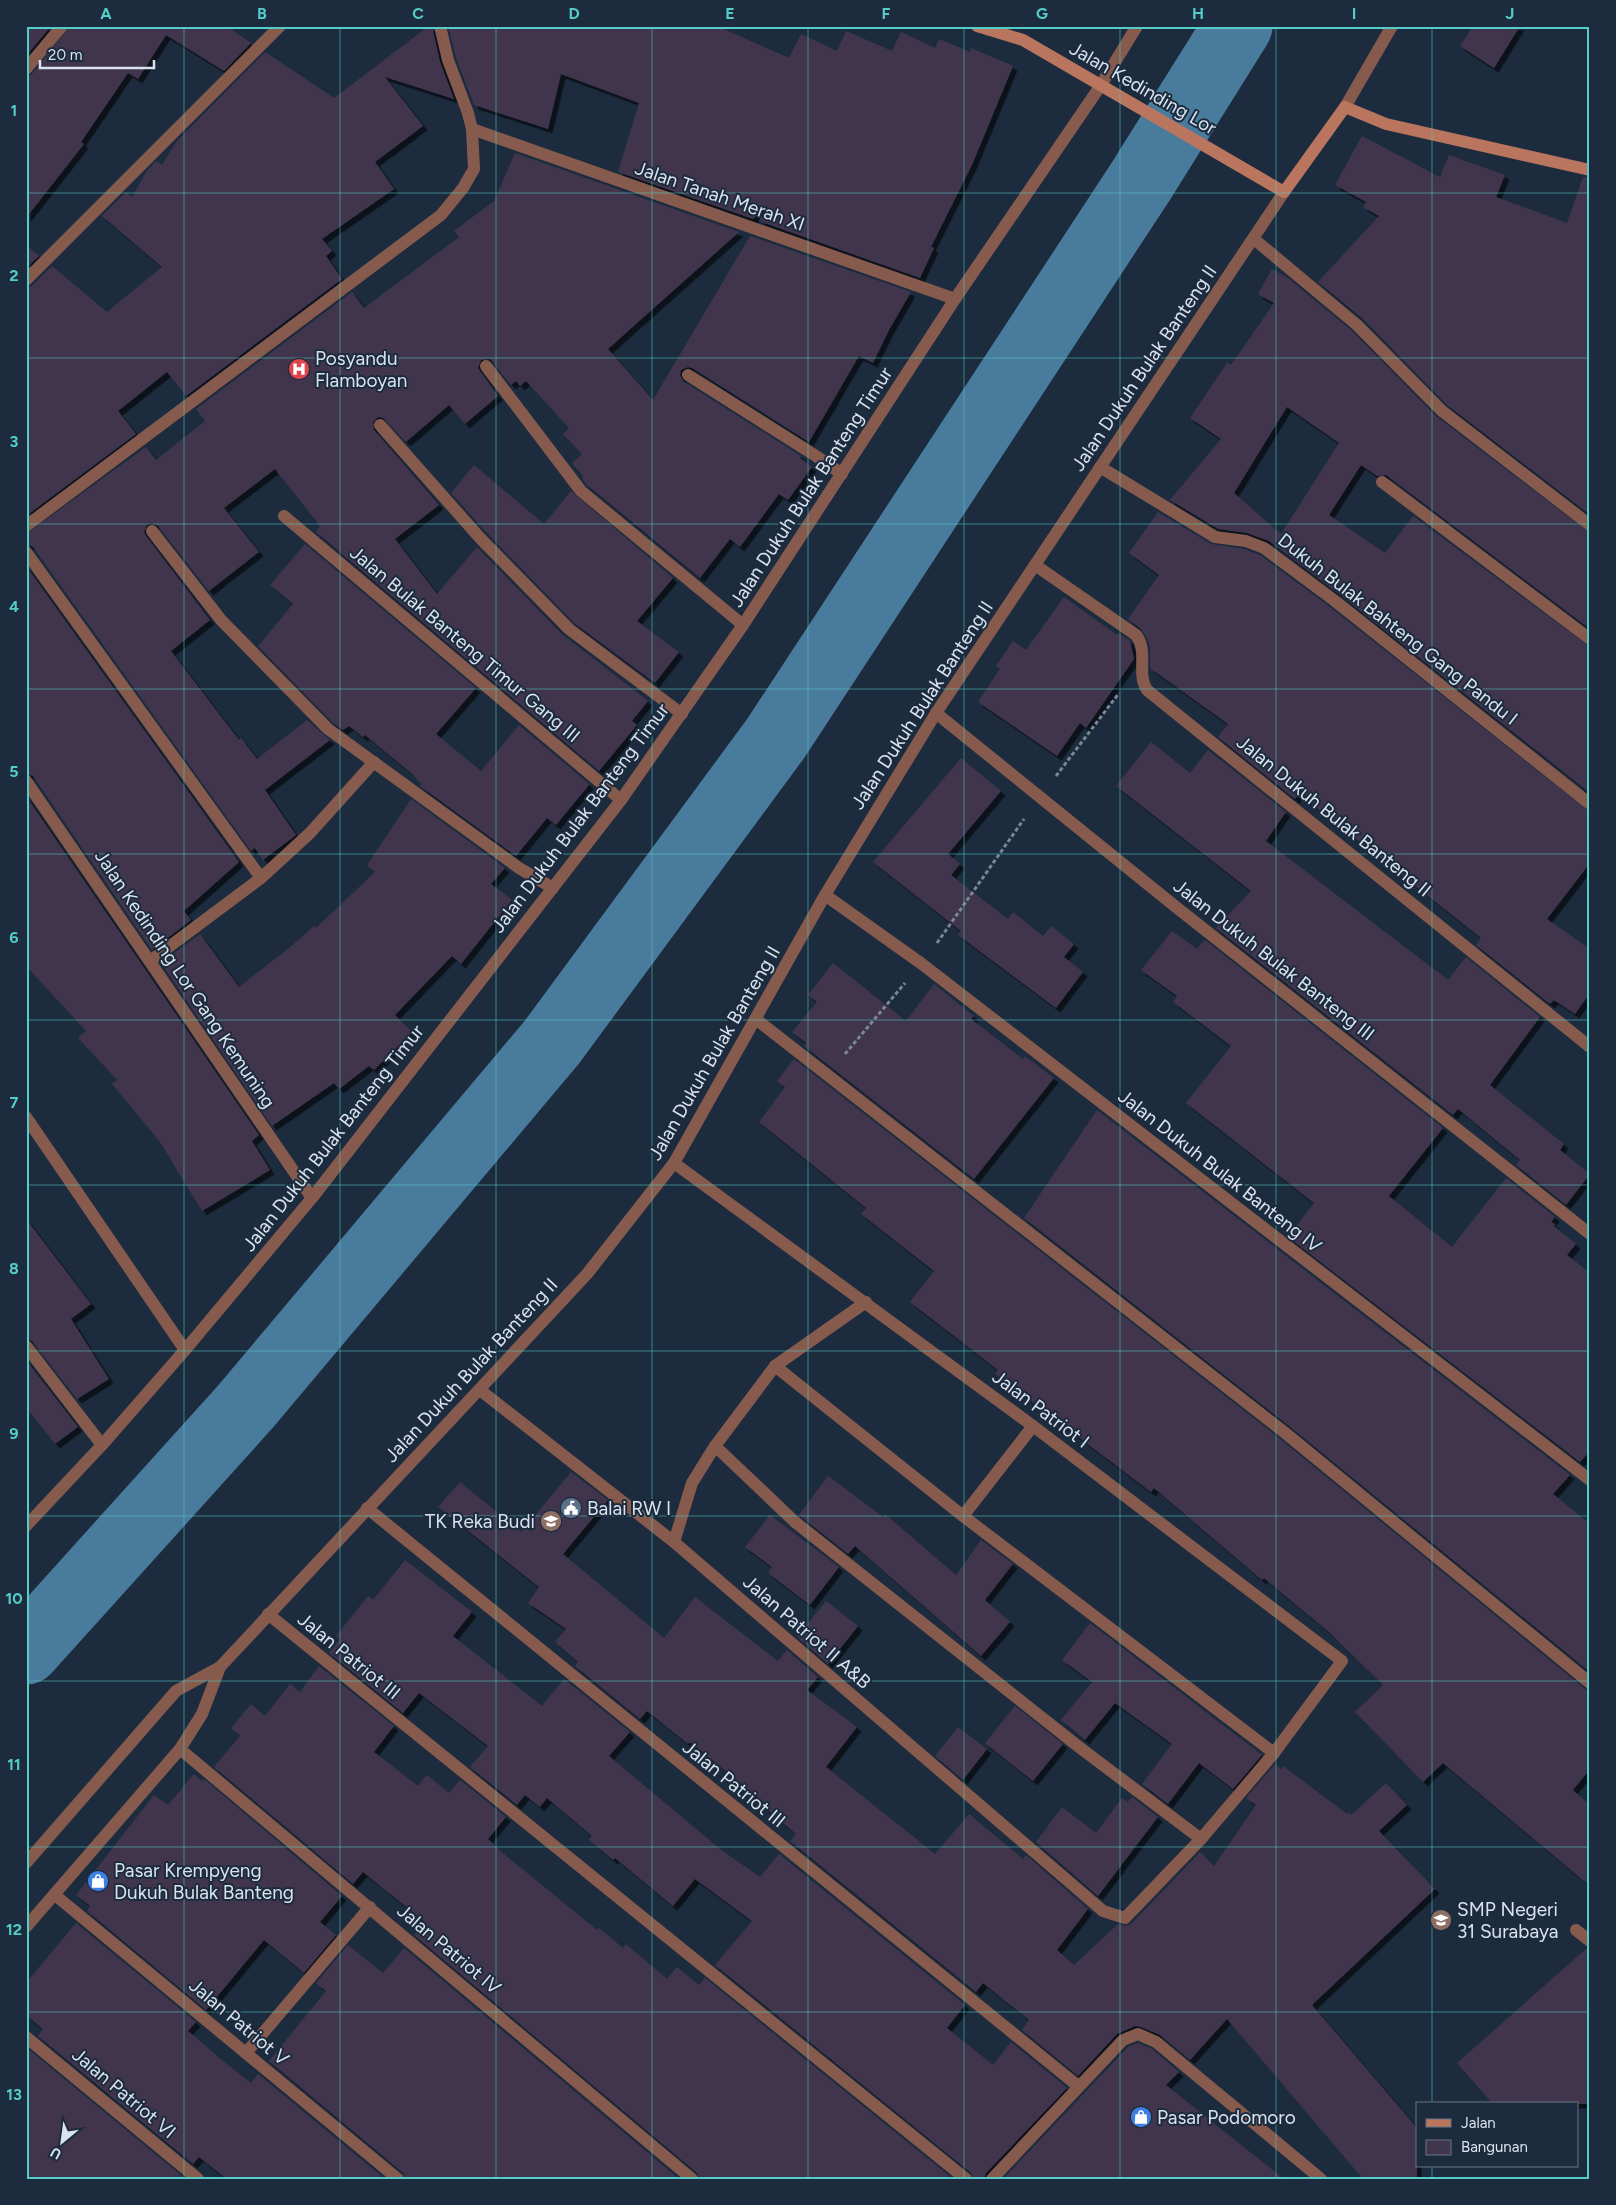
<svg xmlns="http://www.w3.org/2000/svg" width="1616" height="2205" viewBox="0 0 1616 2205" font-family="Figtree,sans-serif">
  <style>
    .lines { fill: none; stroke-linecap: round; stroke-linejoin: round }
    .river { stroke: #497b9d; stroke-width: 69 }
    .building { fill: #40364d; fill-rule: evenodd; filter: url(#shadow) }
    .path { stroke: #798695; stroke-width: 3; stroke-dasharray: 4 2.5; stroke-linecap: butt }
    .service { stroke: #865b4d; stroke-width: 12 }
    .minor { stroke: #865b4d; stroke-width: 12 }
    .tertiary { stroke: #865b4d; stroke-width: 12 }
    .secondary { stroke: #b9755e; stroke-width: 12 }
    .grid { fill: none; stroke: #54cdc8; stroke-width: 1; stroke-opacity: 0.55 }
    .labels { text-anchor: middle; dominant-baseline: central; stroke-width: 4; stroke-linejoin: round; paint-order: stroke }
    .street-label { font-size: 19px; fill: #d9e3ef; stroke: #1c2c3e }
    .poi-label { font-size: 19px; fill: #d9e3ef; stroke: #1c2c3e; text-anchor: start }
    .neatline { fill: none; stroke: #54cdc8; stroke-width: 2 }
    .grid-label { font-size: 16px; text-anchor: middle; font-weight: bold; fill: #54cdc8 }
  </style>
  <defs>
    <filter id="shadow"><feDropShadow dx="4.5" dy="4.5" stdDeviation="0" flood-color="#0009"/></filter>
  </defs>
  <rect width="100%" height="100%" fill="#1c2c3e"/>
  <g class="lines">
    <polyline class="river" points="26,1650 246,1406 552,1042 776,738 1141,181 1238,26"/>
  </g>
  <g class="building">
    <polygon points="26,26 51,26 26,56"/>
    <polygon points="70,26 226,26 251,43 224,71 166,35 138,79 128,73 81,142 84,144 26,218 26,77 32,74"/>
    <polygon points="429,26 432,26 440,62 454,99 385,77 423,126 375,162 394,189 322,239 332,251 326,256 342,279 186,396 167,372 118,411 136,434 26,516 26,288 32,286 52,266 107,312 162,267 102,216 126,192 132,197 147,171 156,161 162,165 177,141 265,52 334,98"/>
    <polygon points="448,26 717,26 789,58 801,34 837,51 846,31 892,51 901,32 935,48 939,39 970,52 971,48 1013,66 972,165 931,247 934,248 920,278 759,221 768,205 753,219 618,172 639,103 561,74 548,129 474,105 456,58"/>
    <polygon points="1473,26 1520,26 1494,68 1460,46"/>
    <polygon points="1362,136 1440,177 1449,155 1505,175 1496,197 1567,223 1583,177 1590,178 1590,515 1447,405 1363,319 1318,282 1379,216 1363,207 1366,202 1335,185"/>
    <polygon points="515,153 739,232 608,349 653,400 750,236 911,292 889,330 873,363 859,356 809,442 692,368 688,367 681,370 680,375 684,382 801,456 800,458 812,467 788,500 779,494 740,547 730,539 700,578 587,485 582,478 583,476 572,463 582,454 563,434 569,428 526,381 520,386 516,381 511,385 490,359 481,360 478,368 498,396 465,424 449,405 406,442 383,418 378,417 373,422 374,430 439,505 395,539 437,594 477,547 563,635 648,701 632,721 637,725 599,771 316,532 320,526 275,469 224,508 259,552 209,591 158,526 151,523 147,525 144,532 146,536 210,620 171,651 239,740 241,738 257,759 307,720 330,740 265,790 296,835 263,860 255,848 251,851 33,547 26,544 26,534 146,447 156,460 205,421 196,409 352,292 364,308 459,237 454,231 494,201"/>
    <polygon points="26,245 39,256 26,268"/>
    <path d="M1272,269L1288,278L1352,331L1437,417L1590,533V629L1386,475L1377,476L1361,465L1329,515L1385,553L1413,516L1590,647V793L1340,595L1269,541L1247,533L1218,529L1170,500L1221,439L1190,418L1227,363L1231,365L1274,303L1258,294ZM1287,407L1339,443L1281,534L1234,493Z"/>
    <polygon points="474,465 544,524 571,491 673,578 637,621 679,652 655,683 574,623 486,532 451,493"/>
    <polygon points="1158,512 1211,544 1244,549 1260,555 1330,607 1590,812 1590,863 1547,919 1590,949 1590,993 1575,1014 1554,1000 1550,1004 1476,945 1481,938 1299,794 1295,799 1218,737 1228,724 1150,668 1150,648 1147,638 1141,629 1128,619 1159,575 1129,553"/>
    <polygon points="305,544 476,688 436,734 481,771 519,725 588,783 589,785 556,825 547,818 516,856 420,786 421,784 411,773 365,735 363,737 349,726 343,730 333,723 258,646 293,604 270,585"/>
    <polygon points="26,566 239,862 184,911 191,920 152,950 33,776 26,773"/>
    <polygon points="1064,597 1117,635 1118,633 1130,641 1134,659 1086,728 1080,723 1057,756 978,702 1000,669 996,666 1013,641 1026,650"/>
    <polygon points="1151,742 1190,773 1208,750 1286,812 1266,841 1448,980 1466,957 1540,1017 1490,1085 1564,1144 1560,1150 1590,1174 1566,1205 1516,1165 1520,1160 1458,1109 1453,1115 1216,928 1251,891 1116,786"/>
    <polygon points="961,758 1001,791 948,854 960,864 951,875 1008,919 1013,912 1043,936 1051,926 1074,944 1064,957 1083,972 1056,1008 958,935 961,931 873,862"/>
    <polygon points="26,796 259,1135 252,1141 270,1170 202,1211 160,1142 112,1084 117,1080 78,1038 86,1031 26,966"/>
    <polygon points="411,799 505,868 491,884 512,900 461,964 452,956 395,1015 412,1032 374,1070 369,1066 339,1089 334,1083 272,1126 161,963 200,934 239,987 289,948 314,926 316,928 375,872 367,865"/>
    <polygon points="1172,931 1197,949 1205,940 1443,1128 1389,1196 1452,1247 1506,1178 1555,1217 1551,1222 1555,1224 1554,1226 1576,1244 1567,1255 1590,1273 1590,1451 1580,1462 1288,1237 1314,1203 1186,1103 1231,1046 1173,1002 1177,996 1141,970"/>
    <polygon points="833,963 906,1021 934,984 974,1016 971,1019 1023,1059 1025,1056 1054,1078 974,1179 804,1046 806,1043 792,1032 817,1002 808,995"/>
    <polygon points="794,1059 1279,1438 1585,1689 1590,1691 1590,1769 1573,1790 1590,1805 1590,1886 1443,1763 1423,1782 1355,1712 1383,1685 1330,1633 1264,1578 1262,1580 1154,1488 1151,1492 995,1374 998,1370 910,1302 934,1271 861,1214 866,1208 759,1122 785,1087 777,1081"/>
    <polygon points="1097,1110 1570,1475 1553,1494 1590,1524 1590,1672 1289,1426 1024,1218"/>
    <polygon points="26,1219 91,1304 71,1319 109,1379 77,1399 32,1341 26,1338"/>
    <polygon points="26,1360 78,1427 55,1444 26,1407"/>
    <polygon points="571,1472 608,1500 563,1554 664,1638 695,1597 778,1661 787,1650 818,1677 807,1690 857,1727 826,1767 935,1854 969,1814 1023,1859 1026,1855 1088,1909 1057,1950 1074,1965 1118,1924 1126,1926 1131,1924 1200,1852 1214,1866 1256,1805 1246,1798 1275,1764 1281,1769 1283,1766 1347,1814 1349,1812 1351,1815 1386,1783 1407,1805 1379,1831 1435,1889 1312,2005 1417,2128 1417,2179 1363,2179 1227,2019 1190,2060 1160,2035 1141,2027 1135,2026 1117,2034 1078,2076 1022,2030 1029,2020 983,1983 976,1992 790,1841 796,1834 763,1806 765,1803 690,1742 688,1744 647,1711 640,1719 575,1666 578,1662 555,1642 566,1629 528,1603 539,1587 438,1507 460,1482 521,1532"/>
    <polygon points="828,1476 883,1517 885,1514 956,1575 981,1540 1013,1564 985,1600 1010,1622 981,1656 855,1546 848,1554 799,1515"/>
    <polygon points="770,1515 839,1567 810,1605 768,1573 772,1567 745,1547"/>
    <polygon points="405,1560 472,1612 453,1636 542,1706 564,1679 630,1732 609,1756 720,1849 760,1877 779,1854 965,2005 947,2028 993,2065 1011,2042 1067,2088 986,2173 984,2179 974,2179 971,2173 715,1965 752,1921 695,1879 673,1906 615,1858 613,1860 589,1840 592,1836 547,1798 540,1807 525,1795 517,1805 470,1767 488,1746 419,1693 403,1713 329,1653 340,1639 336,1636 368,1596 373,1600"/>
    <polygon points="826,1601 858,1626 828,1664 797,1637"/>
    <polygon points="1090,1623 1262,1755 1233,1789 1199,1763 1168,1804 1142,1784 1172,1744 1115,1703 1085,1740 1061,1720 1092,1682 1062,1660"/>
    <polygon points="319,1666 394,1726 374,1752 418,1786 427,1775 449,1793 460,1780 506,1817 488,1839 504,1854 597,1930 599,1928 623,1948 626,1944 667,1979 677,1967 699,1985 705,1978 953,2179 700,2179 697,2173 414,1935 425,1922 363,1872 353,1884 214,1767 240,1736 231,1728 251,1704 265,1716 290,1684 300,1692"/>
    <polygon points="1015,1706 1063,1744 1033,1781 985,1743"/>
    <polygon points="958,1727 987,1749 963,1780 935,1756"/>
    <polygon points="194,1774 202,1781 204,1779 342,1896 320,1922 336,1935 304,1973 264,1940 206,2010 87,1911 90,1906 76,1895 154,1795 168,1805"/>
    <polygon points="1132,1797 1158,1817 1098,1896 1036,1842 1062,1807 1096,1833 1122,1798 1128,1802"/>
    <polygon points="76,1923 196,2022 188,2031 228,2065 251,2083 258,2074 385,2179 227,2179 199,2157 193,2164 38,2036 43,2029 26,2015 26,1983"/>
    <polygon points="348,1945 383,1973 404,1948 679,2179 406,2179 403,2173 269,2061 326,1991 316,1983"/>
    <polygon points="1587,1948 1590,1949 1590,2104 1493,2104 1457,2063"/>
    <polygon points="1138,2043 1152,2049 1179,2072 1166,2085 1284,2179 1003,2179 1128,2047"/>
    <polygon points="27,2048 183,2177 181,2179 26,2179"/>
  </g>
  <g class="lines">
    <g class="path">
      <polyline points="1056,776 1119,693"/>
      <polyline points="937,943 1024,819"/>
      <polyline points="845,1054 905,983"/>
    </g>
    <g class="service">
      <polyline points="26,1117 185,1350"/>
      <polyline points="1576,1930 1590,1941"/>
    </g>
    <g class="minor">
      <polyline points="26,69 62,26"/>
      <polyline points="472,129 955,299"/>
      <polyline points="1254,239 1357,325 1442,411 1590,525"/>
      <polyline points="26,280 280,26"/>
      <polyline points="486,366 581,491 743,625"/>
      <polyline points="688,375 816,456 842,474"/>
      <polyline points="380,425 480,538 569,629 682,714"/>
      <polyline points="1100,467 1215,537 1246,541 1264,548 1335,601 1590,804"/>
      <polyline points="1382,482 1590,639"/>
      <polyline points="284,516 621,800"/>
      <polyline points="26,526 441,215 463,188 474,169 472,129 468,113 448,60 440,26"/>
      <polyline points="152,531 221,620 328,729 519,868 553,888"/>
      <polyline points="26,552 261,878 150,961"/>
      <path d="M1035,565L1136,635C1149,652 1136,673 1147,690L1590,1047"/>
      <polyline points="936,713 1176,907 1590,1234"/>
      <polyline points="26,781 312,1198"/>
      <polyline points="261,878 310,833 374,762"/>
      <polyline points="825,895 922,964 1590,1480"/>
      <polyline points="757,1020 1284,1432 1590,1683"/>
      <polyline points="26,1346 102,1445"/>
      <polyline points="775,1366 963,1516 1274,1753"/>
      <polyline points="480,1390 674,1542 1103,1911 1125,1918 1201,1839 1274,1753 1342,1661 1033,1426 674,1163"/>
      <polyline points="715,1446 795,1522 1079,1747 1201,1839"/>
      <polyline points="367,1508 1078,2086"/>
      <polyline points="963,1516 1033,1426"/>
      <polyline points="674,1542 692,1483 715,1446 775,1366 866,1302"/>
      <polyline points="268,1614 966,2179"/>
      <polyline points="180,1749 692,2179"/>
      <polyline points="55,1895 398,2179"/>
      <polyline points="26,2037 198,2179"/>
      <polyline points="246,2053 370,1907"/>
      <polyline points="992,2179 1123,2040 1138,2034 1156,2042 1321,2179"/>
    </g>
    <g class="tertiary">
      <polyline points="1345,107 1392,26"/>
      <polyline points="26,1526 102,1445 185,1350 312,1198 621,800 743,625 955,299 1101,85 1137,26"/>
      <polyline points="26,1863 176,1691 220,1667 587,1274 674,1163 825,895 936,713 1284,192"/>
      <polyline points="26,1927 180,1749 202,1714 220,1667"/>
    </g>
    <polyline class="secondary" points="977,26 1023,40 1284,192 1345,107 1386,124 1590,170"/>
  </g>
  <path class="grid" d="M184,26V2179M340,26V2179M496,26V2179M652,26V2179M808,26V2179M964,26V2179M1120,26V2179M1276,26V2179M1432,26V2104M26,193H1590M26,358H1590M26,524H1590M26,689H1590M26,854H1590M26,1020H1590M26,1185H1590M26,1351H1590M26,1516H1590M26,1681H1590M26,1847H1590M26,2012H1590M1432,2166V2179"/>
  <defs>
    <g id="hospital-disc" transform="scale(1.125)"><circle r="9.5" fill="#e0444e" stroke="#1c2c3e"/><path d="M-5-5h3v3.5h4V-5h3V5h-3V1.5h-4V5h-3Z" fill="#fff"/></g>
    <g id="civic-disc" transform="scale(1.125)"><circle r="9.5" fill="#5c6f8a" stroke="#1c2c3e"/><path d="M-.6-6.5H3V-4.5H.6V-3L4-1V1h2V6H-6V1h2V-1L-.6-3ZM-1.2 2.5V6h2.4V2.5Z" fill="#fff"/></g>
    <g id="school-disc" transform="scale(1.125)"><circle r="9.5" fill="#8d6e63" stroke="#1c2c3e"/><path d="M0-5L7-2L0 1L-7-2ZM-4 1L0 2.5L4 1V4Q0 6-4 4Z" fill="#fff"/></g>
    <g id="shop-disc" transform="scale(1.125)"><circle r="9.5" fill="#3f7fe0" stroke="#1c2c3e"/><path d="M-5-2.5h2.3a2.7 3.5 0 0 1 5.4 0H5L5.5 6h-11ZM-1.5-2.5h3a1.5 2.3 0 0 0-3 0Z" fill="#fff"/></g>
  </defs>
  <g fill-rule="evenodd">
    <use href="#hospital-disc" x="299" y="369"/>
    <use href="#civic-disc" x="571" y="1508"/>
    <use href="#school-disc" x="551" y="1521"/>
    <use href="#shop-disc" x="98" y="1881"/>
    <use href="#school-disc" x="1441" y="1920"/>
    <use href="#shop-disc" x="1141" y="2117"/>
  </g>
  <g class="labels">
    <g class="street-label">
      <text transform="translate(1143 88) rotate(30)">Jalan Kedinding Lor</text>
      <text transform="translate(720 196) rotate(19)">Jalan Tanah Merah XI</text>
      <text transform="translate(1144 368) rotate(-56)">Jalan Dukuh Bulak Banteng II</text>
      <text transform="translate(811 487) rotate(-57)">Jalan Dukuh Bulak Banteng Timur</text>
      <text transform="translate(1398 629) rotate(38)">Dukuh Bulak Bahteng Gang Pandu I</text>
      <text transform="translate(465 644) rotate(40)">Jalan Bulak Banteng Timur Gang III</text>
      <text transform="translate(922 705) rotate(-57)">Jalan Dukuh Bulak Banteng II</text>
      <text transform="translate(1334 816) rotate(39)">Jalan Dukuh Bulak Banteng II</text>
      <text transform="translate(580 818) rotate(-53)">Jalan Dukuh Bulak Banteng Timur</text>
      <text transform="translate(1274 960) rotate(38)">Jalan Dukuh Bulak Banteng III</text>
      <text transform="translate(185 979) rotate(56)">Jalan Kedinding Lor Gang Kemuning</text>
      <text transform="translate(714 1053) rotate(-60)">Jalan Dukuh Bulak Banteng II</text>
      <text transform="translate(333 1138) rotate(-52)">Jalan Dukuh Bulak Banteng Timur</text>
      <text transform="translate(1220 1171) rotate(38)">Jalan Dukuh Bulak Banteng IV</text>
      <text transform="translate(471 1370) rotate(-47)">Jalan Dukuh Bulak Banteng II</text>
      <text transform="translate(1041 1409) rotate(37)">Jalan Patriot I</text>
      <text transform="translate(807 1632) rotate(41)">Jalan Patriot II A&amp;B</text>
      <text transform="translate(349 1656) rotate(39)">Jalan Patriot III</text>
      <text transform="translate(734 1784) rotate(39)">Jalan Patriot III</text>
      <text transform="translate(449 1949) rotate(40)">Jalan Patriot IV</text>
      <text transform="translate(239 2022) rotate(40)">Jalan Patriot V</text>
      <text transform="translate(124 2093) rotate(40)">Jalan Patriot VI</text>
    </g>
    <g class="poi-label">
      <text x="315" y="358">Posyandu<tspan x="315" dy="22">Flamboyan</tspan></text>
      <text x="587" y="1508">Balai RW I</text>
      <text x="535" y="1521" text-anchor="end">TK Reka Budi</text>
      <text x="114" y="1870">Pasar Krempyeng<tspan x="114" dy="22">Dukuh Bulak Banteng</tspan></text>
      <text x="1457" y="1909">SMP Negeri<tspan x="1457" dy="22">31 Surabaya</tspan></text>
      <text x="1157" y="2117">Pasar Podomoro</text>
    </g>
  </g>
  <rect width="1616" height="2205" fill="none" stroke="#1c2c3e" stroke-width="55"/>
  <rect x="1416" y="2102" width="162" height="65" fill="#1c2c3e" stroke="#687585"/>
  <rect x="1426" y="2119" width="25" height="8" fill="#b9755e" stroke="#687585"/>
  <text x="1461" y="2128" font-size="15" fill="#d9e3ef">Jalan</text>
  <rect x="1426" y="2140" width="25" height="15" fill="#40364d" stroke="#687585"/>
  <text x="1461" y="2152" font-size="15" fill="#d9e3ef">Bangunan</text>
  <g transform="translate(62 2142) rotate(209)" stroke="#1c2c3e" stroke-width="4" paint-order="stroke">
  <path d="M0-4L9 19L0 12L-9 19Z" fill="#d9e3ef"/>
  <text y="-8" font-size="14" font-weight="bold" text-anchor="middle" fill="#d9e3ef">U</text>
  </g>
  <path d="M40 60v8h114v-8" fill="none" stroke="#d9e3ef" stroke-width="2.5"/>
  <text x="48" y="60" font-size="15" fill="#d9e3ef" stroke="#1c2c3e" stroke-width="4" paint-order="stroke">20 m</text>
  <rect x="28" y="28" width="1560" height="2150" class="neatline"/>
  <g class="grid-label">
    <text x="106" y="19">A</text>
    <text x="262" y="19">B</text>
    <text x="418" y="19">C</text>
    <text x="574" y="19">D</text>
    <text x="730" y="19">E</text>
    <text x="886" y="19">F</text>
    <text x="1042" y="19">G</text>
    <text x="1198" y="19">H</text>
    <text x="1354" y="19">I</text>
    <text x="1510" y="19">J</text>
    <text x="14" y="116">1</text>
    <text x="14" y="281">2</text>
    <text x="14" y="447">3</text>
    <text x="14" y="612">4</text>
    <text x="14" y="777">5</text>
    <text x="14" y="943">6</text>
    <text x="14" y="1108">7</text>
    <text x="14" y="1274">8</text>
    <text x="14" y="1439">9</text>
    <text x="14" y="1604">10</text>
    <text x="14" y="1770">11</text>
    <text x="14" y="1935">12</text>
    <text x="14" y="2100">13</text>
  </g>
</svg>
